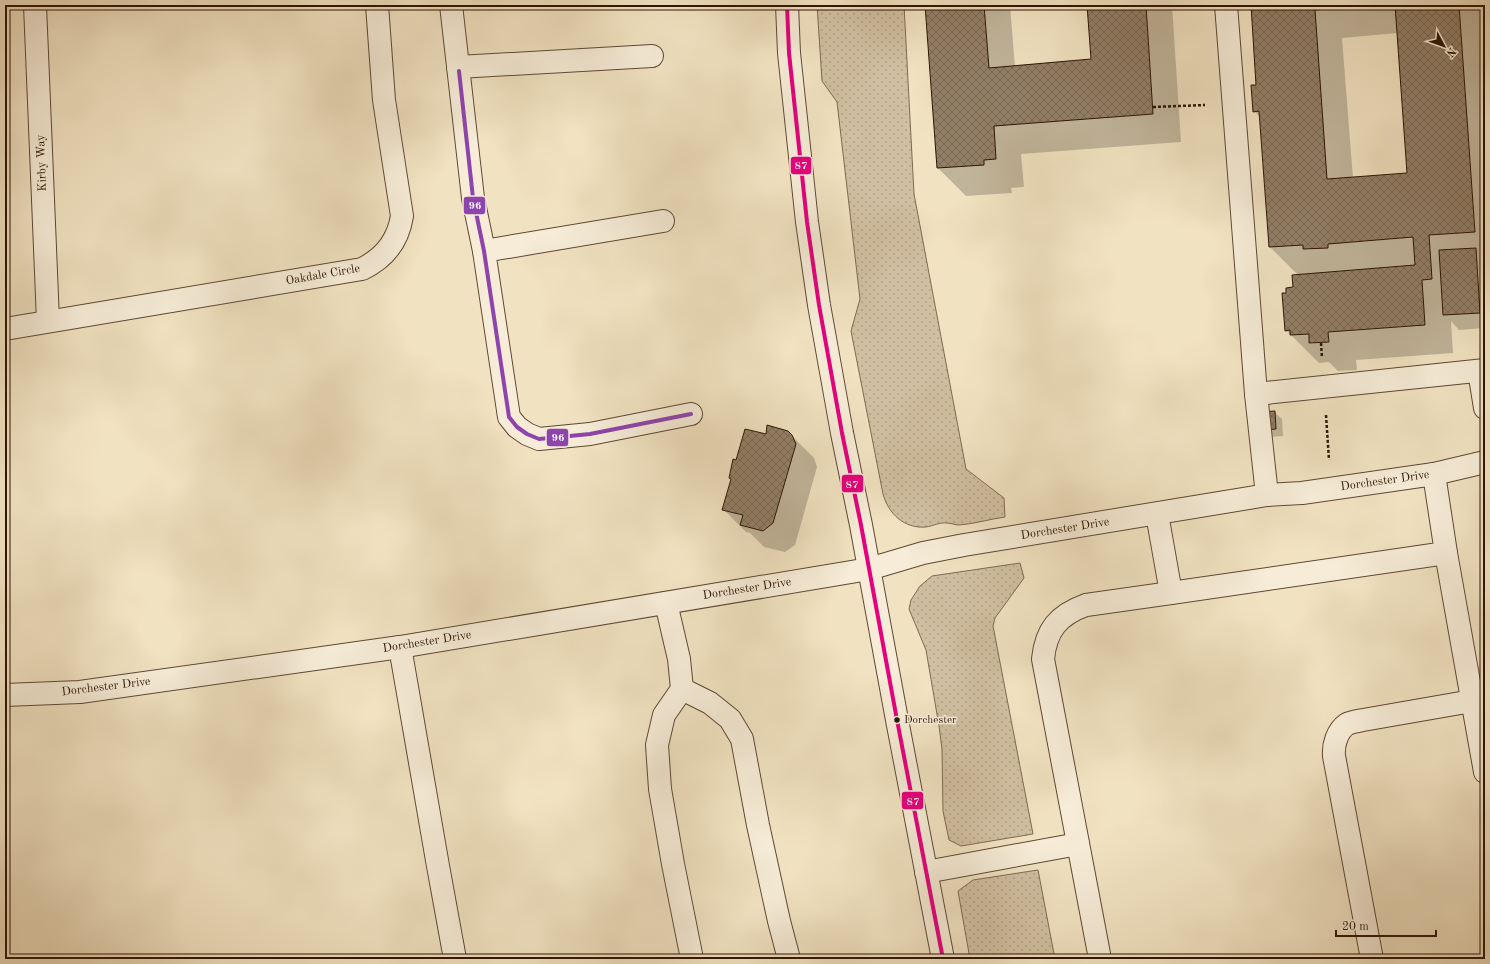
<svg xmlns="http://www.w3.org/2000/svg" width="1490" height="964" viewBox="0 0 1490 964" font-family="'Old Standard TT',serif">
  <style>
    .grass { fill: url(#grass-dots); stroke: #7f6a53 }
    .shadow { fill: #0003; fill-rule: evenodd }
    .building { fill: url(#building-cross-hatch); stroke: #2e1405 }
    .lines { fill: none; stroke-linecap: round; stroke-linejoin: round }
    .minor-casing { stroke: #5f4834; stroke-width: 24 }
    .path { stroke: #2e1405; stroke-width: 2.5; stroke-dasharray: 3 2; stroke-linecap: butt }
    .minor { stroke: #f6ecd7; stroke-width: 22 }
    .bus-1-casing { stroke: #f6ecd7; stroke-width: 7 }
    .bus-2-casing { stroke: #f6ecd7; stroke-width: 7 }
    .bus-1 { stroke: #e5007d; stroke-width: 4 }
    .bus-2 { stroke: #8e44ad; stroke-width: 4 }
    .bus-dot { fill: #2e1405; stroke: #f6ecd7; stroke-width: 1.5 }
    .labels { text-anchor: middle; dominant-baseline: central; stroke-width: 3; stroke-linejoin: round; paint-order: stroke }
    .bus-label { font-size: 11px; fill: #2e1405; stroke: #f6ecd7; text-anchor: start }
    .street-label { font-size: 12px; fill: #2e1405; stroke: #f6ecd7 }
    .line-badge { stroke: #f6ecd7; stroke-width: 1.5 }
    .badge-label { font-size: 11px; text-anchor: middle; font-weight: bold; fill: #fff }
  </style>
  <defs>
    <pattern id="grass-dots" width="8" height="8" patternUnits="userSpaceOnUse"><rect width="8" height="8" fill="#d0bfa1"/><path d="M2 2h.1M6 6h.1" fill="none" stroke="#b3a389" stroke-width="1.8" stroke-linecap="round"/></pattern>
    <pattern id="building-cross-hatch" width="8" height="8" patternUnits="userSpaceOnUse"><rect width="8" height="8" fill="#937f67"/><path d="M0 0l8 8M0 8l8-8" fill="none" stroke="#786753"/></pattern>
  </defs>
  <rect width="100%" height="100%" fill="#f1e2c1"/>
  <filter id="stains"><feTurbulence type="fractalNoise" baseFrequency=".005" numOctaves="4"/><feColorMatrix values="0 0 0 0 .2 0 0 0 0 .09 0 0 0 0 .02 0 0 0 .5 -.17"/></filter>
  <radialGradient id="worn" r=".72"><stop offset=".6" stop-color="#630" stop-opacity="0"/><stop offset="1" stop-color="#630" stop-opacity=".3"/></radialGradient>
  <g class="grass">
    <path d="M817,5H904L914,194L966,469L1004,498L1005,517C990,519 974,524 959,525C955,525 951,523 947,523C940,522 933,526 926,527C904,529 888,513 883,494L851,331L860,299L837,102L822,81Z"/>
    <polygon points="1020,563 1024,578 995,618 993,626 1033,834 961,846 949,840 943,811 942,749 939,726 926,650 909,609 911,600 920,586 932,576"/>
    <polygon points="1038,870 1055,959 970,959 958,891 973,880"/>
  </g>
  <g class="shadow">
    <polygon points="926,5 1010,5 1015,67 1092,60 1088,5 1172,5 1181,142 1021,154 1024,187 1011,188 1012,193 966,196 938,168"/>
    <path d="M1252,5H1484L1485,328L1459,330L1451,321L1453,353L1356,360L1357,370L1338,371L1329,362L1319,363L1286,330L1287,293L1294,288L1298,275L1270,247L1260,117L1254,111L1257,86ZM1398,33L1408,174L1353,178L1342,38Z"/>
    <polygon points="1274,412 1282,419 1283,436 1270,437 1263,430"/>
    <polygon points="788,432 814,458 817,467 795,545 785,552 764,547 750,533 746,532 724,510 732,480 730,478 737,461 766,435"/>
  </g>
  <g class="building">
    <polygon points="925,5 984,5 989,68 1091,59 1087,5 1146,5 1153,114 994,126 996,159 984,160 984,165 937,168"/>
    <polygon points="1251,5 1373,5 1315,10 1327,179 1407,173 1395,5 1459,5 1475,232 1429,235 1432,279 1422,280 1425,325 1328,332 1329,342 1309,343 1309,334 1290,335 1290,330 1285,331 1282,293 1286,293 1286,288 1293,287 1292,275 1415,265 1413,237 1328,244 1328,248 1303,249 1303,245 1269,247 1259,111 1253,112 1251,85 1256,85"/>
    <polygon points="1476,248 1480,313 1443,315 1439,250"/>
    <polygon points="1275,411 1276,429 1262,430 1261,412"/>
    <polygon points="767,425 788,431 792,435 796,444 773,523 763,531 740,525 743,515 722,510 731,479 729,478 733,459 736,460 745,429 766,434"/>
  </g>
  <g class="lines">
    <g class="minor-casing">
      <g id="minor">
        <polyline points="35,5 48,321"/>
        <polyline points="451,5 473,198 484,251 509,417 517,427 527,434 539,439 590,434 691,414"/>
        <polyline points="787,5 789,53 807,222 819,305 842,433 861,525 897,720 943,959"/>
        <polyline points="1226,5 1256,394 1267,495"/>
        <polyline points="458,67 652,56"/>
        <polyline points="484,251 663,221"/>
        <path d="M5,329L362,269C385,258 398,241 402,216L384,100L377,5"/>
        <polyline points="1479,371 1485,408"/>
        <polyline points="1256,394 1485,370"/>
        <polyline points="1157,514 1171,593 1446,553 1434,474"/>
        <polyline points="1446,553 1485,772"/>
        <polyline points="666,603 679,659 682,689 710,703 730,719 742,739 758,825 779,921 789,959"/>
        <polyline points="400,647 438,866 455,959"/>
        <polyline points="682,689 664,715 657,745 660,789 673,864 692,959"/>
        <polyline points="5,695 80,692 400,647 869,569 923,553 964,545 1267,495 1302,493 1434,474 1485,462"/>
        <polyline points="926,872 1078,844"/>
        <path d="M1100,959L1043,659C1046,630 1058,615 1086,605L1171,593"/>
        <path d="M1372,959L1334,756C1333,745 1337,731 1347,724C1351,722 1358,721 1363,720L1472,701"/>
      </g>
    </g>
    <g class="path">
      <polyline points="1153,107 1205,105"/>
      <polyline points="1321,343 1322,358"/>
      <polyline points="1326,415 1329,460"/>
    </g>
    <use href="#minor" class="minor"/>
    <g class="bus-1-casing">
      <polyline id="bus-1" points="787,5 789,53 807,222 819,305 842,433 861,525 897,720 943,959"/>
    </g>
    <g class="bus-2-casing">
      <polyline id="bus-2" points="459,71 473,198 484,251 509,417 517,427 527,434 539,439 590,434 691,414"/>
    </g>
    <use href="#bus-1" class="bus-1"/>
    <use href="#bus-2" class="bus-2"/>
  </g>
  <circle class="bus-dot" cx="897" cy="720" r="3.5"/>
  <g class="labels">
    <g class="bus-label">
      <text x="904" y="720">Dorchester</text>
    </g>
    <g class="street-label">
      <text transform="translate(42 163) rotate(-92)">Kirby Way</text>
      <text transform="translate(323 275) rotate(-10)">Oakdale Circle</text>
      <text transform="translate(1385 481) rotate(-8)">Dorchester Drive</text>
      <text transform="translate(1065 529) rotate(-9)">Dorchester Drive</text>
      <text transform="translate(747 589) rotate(-9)">Dorchester Drive</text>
      <text transform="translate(427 642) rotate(-9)">Dorchester Drive</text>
      <text transform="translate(106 687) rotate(-7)">Dorchester Drive</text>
    </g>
  </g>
  <g class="line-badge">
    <rect x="790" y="156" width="22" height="19" rx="4" fill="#e5007d"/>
    <rect x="463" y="196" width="23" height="19" rx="4" fill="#8e44ad"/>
    <rect x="546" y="428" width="23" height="19" rx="4" fill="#8e44ad"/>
    <rect x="841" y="474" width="23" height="19" rx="4" fill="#e5007d"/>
    <rect x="901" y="791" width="23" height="19" rx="4" fill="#e5007d"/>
  </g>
  <g class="badge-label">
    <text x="801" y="169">87</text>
    <text x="475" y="209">96</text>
    <text x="558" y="441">96</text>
    <text x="852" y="488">87</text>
    <text x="913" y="805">87</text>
  </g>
  <rect width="1490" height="964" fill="none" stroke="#f1e2c1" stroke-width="20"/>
  <rect x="6" y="6" width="1478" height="952" fill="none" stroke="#2e1405" stroke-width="2"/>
  <rect x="10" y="10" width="1470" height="944" fill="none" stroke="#2e1405"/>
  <g transform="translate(1444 46) rotate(131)" stroke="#f6ecd7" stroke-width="3" paint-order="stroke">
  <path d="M0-3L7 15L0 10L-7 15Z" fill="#2e1405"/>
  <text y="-6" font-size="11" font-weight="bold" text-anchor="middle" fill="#2e1405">N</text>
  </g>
  <path d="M1336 930v6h100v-6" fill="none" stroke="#2e1405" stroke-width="2"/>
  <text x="1342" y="930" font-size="12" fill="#2e1405" stroke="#f6ecd7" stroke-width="3" paint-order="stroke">20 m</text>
  <rect width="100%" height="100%" filter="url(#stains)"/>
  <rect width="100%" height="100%" fill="url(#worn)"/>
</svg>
